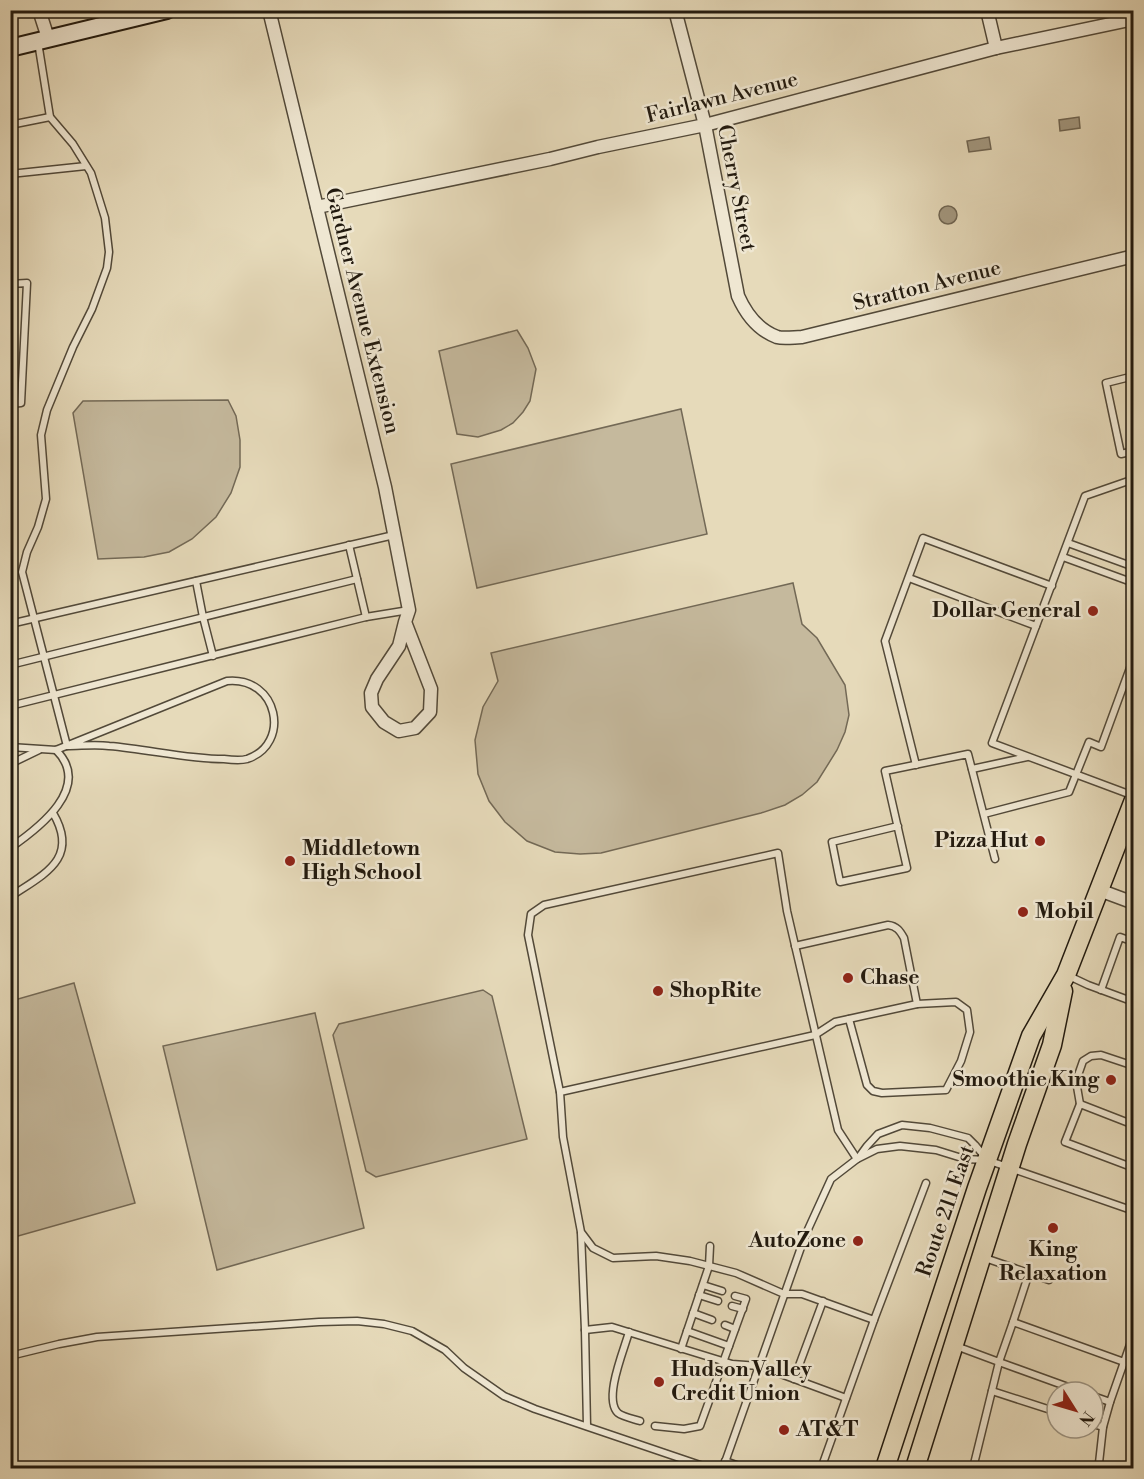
<svg xmlns="http://www.w3.org/2000/svg" width="1144" height="1479" viewBox="0 0 1144 1479" font-family="'Libre Bodoni',serif">
  <style>
    .green { fill: #c5b99d; stroke: #736956; stroke-width: 1.5 }
    .water { fill: #a39880; stroke: #6f6552; stroke-width: 1.5 }
    .lines { fill: none; stroke-linecap: round; stroke-linejoin: round }
    .lane-casing { stroke: #524939; stroke-width: 9 }
    .street-casing { stroke: #524939; stroke-width: 15 }
    .secondary-casing { stroke: #21190e; stroke-width: 20 }
    .primary-casing { stroke: #21190e; stroke-width: 21 }
    .lane { stroke: #efe7d2; stroke-width: 6 }
    .street { stroke: #efe7d2; stroke-width: 12 }
    .secondary { stroke: #efe7d2; stroke-width: 16 }
    .primary { stroke: #e6daba; stroke-width: 18 }
    .poi-dot { fill: #8f2418; stroke: #efe7d2; stroke-width: 2 }
    .labels { text-anchor: middle; dominant-baseline: central; stroke-width: 5; stroke-linejoin: round; paint-order: stroke }
    .street-label { font-size: 21px; fill: #21190e; stroke: #efe7d2 }
    .poi-label { font-size: 21px; font-weight: bold; fill: #21190e; stroke: #efe7d2; text-anchor: start }
  </style>
  <rect width="100%" height="100%" fill="#e6daba"/>
  <filter id="stains"><feTurbulence type="fractalNoise" baseFrequency=".00333" numOctaves="4"/><feColorMatrix values="0 0 0 0 .2 0 0 0 0 .09 0 0 0 0 .02 0 0 0 .5 -.17"/></filter>
  <radialGradient id="worn" r=".72"><stop offset=".6" stop-color="#630" stop-opacity="0"/><stop offset="1" stop-color="#630" stop-opacity=".3"/></radialGradient>
  <g class="green">
    <polygon points="517,330 528,348 536,369 530,401 523,412 513,423 501,430 478,437 457,434 439,351"/>
    <polygon points="228,400 236,416 240,440 240,467 231,493 216,517 192,539 169,552 144,557 98,559 73,413 83,401"/>
    <polygon points="681,409 707,534 477,588 451,464"/>
    <polygon points="793,583 802,624 817,638 845,685 849,715 845,732 837,750 817,782 802,795 785,805 761,813 601,853 580,854 555,852 527,841 505,822 489,801 478,774 475,740 483,707 498,681 491,653"/>
    <polygon points="74,983 135,1203 11,1238 11,1001"/>
    <polygon points="483,990 492,996 527,1139 376,1177 366,1171 333,1035 339,1024"/>
    <polygon points="315,1013 364,1228 217,1270 163,1046"/>
  </g>
  <g class="water">
    <polygon points="1079,117 1080,128 1060,131 1059,120"/>
    <polygon points="989,137 991,149 969,152 967,141"/>
    <circle cx="948" cy="215" r="9"/>
  </g>
  <g class="lines">
    <g class="lane-casing">
      <g id="lane">
        <polyline points="38,42 50,117 73,144 91,173 105,218 109,252 107,268 92,309 73,347 47,410 41,435 46,499 38,527 27,552 22,572 67,746"/>
        <polyline points="10,125 50,117"/>
        <polyline points="10,174 86,166"/>
        <polyline points="10,284 27,283 21,403 10,404"/>
        <polyline points="1134,376 1106,383 1121,454 1134,451"/>
        <polyline points="1134,479 1085,496 992,743 1134,796"/>
        <polyline points="1068,543 1134,567"/>
        <polyline points="349,545 366,617"/>
        <polyline points="1063,557 1134,583"/>
        <polyline points="909,578 1036,626"/>
        <polyline points="196,581 203,617 213,656"/>
        <polyline points="10,624 394,535"/>
        <polyline points="10,665 357,579"/>
        <polyline points="10,706 366,617 409,610"/>
        <path d="M10,747L56,750L227,681C278,676 292,744 247,759C240,761 232,760 224,759C185,759 148,749 109,746C96,744 81,746 67,746"/>
        <polyline points="10,764 39,750"/>
        <polyline points="916,765 885,641 923,538 1052,586"/>
        <polyline points="972,769 1027,757"/>
        <polyline points="984,814 1069,792 1089,742 1101,747 1134,657"/>
        <polyline points="898,826 832,842 840,882 907,868 885,771 968,754 995,859"/>
        <path d="M10,848C39,828 93,787 56,750"/>
        <path d="M10,897C44,874 80,859 53,813"/>
        <path d="M795,946L888,925C897,926 900,931 904,938L917,1004L835,1022L815,1035L560,1092L563,1137L581,1232L593,1248L613,1258L656,1256L690,1261L736,1273L784,1294H802L874,1320L926,1183"/>
        <polyline points="1069,976 1088,985 1134,1002"/>
        <polyline points="1101,990 1120,937 1134,942"/>
        <polyline points="849,1019 867,1085 873,1091 882,1093 946,1090 961,1061 970,1032 967,1010 956,1002 917,1004"/>
        <polyline points="560,1092 528,935 531,914 544,905 778,853 787,911 838,1130 857,1159"/>
        <polyline points="1080,1104 1076,1081 1083,1061 1091,1056 1101,1055 1134,1066"/>
        <polyline points="1134,1125 1080,1104 1065,1142 1134,1168"/>
        <polyline points="859,1157 867,1146 878,1134 902,1125 930,1128 968,1138 975,1145 985,1157"/>
        <polyline points="581,1233 585,1330 587,1426"/>
        <polyline points="982,1257 1049,1280"/>
        <polyline points="703,1285 722,1291"/>
        <polyline points="699,1295 718,1301"/>
        <polyline points="732,1306 743,1309"/>
        <polyline points="693,1313 712,1320"/>
        <polyline points="1013,1322 1029,1273"/>
        <polyline points="725,1325 735,1329"/>
        <polyline points="585,1330 612,1327 732,1364 759,1366 846,1398"/>
        <polyline points="687,1331 729,1346"/>
        <path d="M629,1332C624,1350 603,1399 618,1413C623,1417 634,1419 640,1421"/>
        <polyline points="956,1346 999,1362 1013,1322 1124,1362 1134,1333"/>
        <polyline points="681,1349 709,1266 710,1246"/>
        <polyline points="10,1356 59,1344 97,1337 319,1322 357,1321 384,1324 412,1331 445,1350 464,1368 504,1396 535,1409 709,1468"/>
        <polyline points="794,1379 823,1301"/>
        <polyline points="992,1391 1057,1412"/>
        <polyline points="1093,1396 1110,1402 1124,1362 1134,1365"/>
        <polyline points="1093,1424 1103,1427"/>
        <polyline points="655,1426 684,1429 700,1426 746,1299 735,1296"/>
        <polyline points="725,1461 745,1468"/>
        <polyline points="822,1466 874,1320"/>
        <polyline points="723,1468 805,1236 831,1179 857,1159 877,1149 900,1146 936,1150 965,1159 987,1160 1134,1211"/>
        <polyline points="973,1468 999,1362 1082,1392"/>
        <polyline points="1097,1468 1099,1463 1103,1427 1110,1402"/>
      </g>
    </g>
    <g class="street-casing">
      <g id="street">
        <polyline points="39,10 48,38"/>
        <polyline points="269,10 385,487 409,610 405,622 399,646 377,679 371,693 372,707 384,722 399,731 415,728 430,712 431,689 405,622"/>
        <path d="M675,10L705,125L738,296C746,314 758,330 777,337C784,339 795,337 802,337L1134,256"/>
        <polyline points="987,10 996,48"/>
        <polyline points="317,207 550,159 598,147 705,125 996,48 1134,19"/>
        <polyline points="1099,890 1134,903"/>
      </g>
    </g>
    <g class="secondary-casing">
      <polyline id="secondary" points="10,48 167,10"/>
    </g>
    <g class="primary-casing">
      <g id="primary">
        <polyline points="885,1468 977,1188 1031,1036 1066,975 1134,800"/>
        <polyline points="915,1468 1017,1144 1052,1045 1063,991"/>
      </g>
    </g>
    <use href="#lane" class="lane"/>
    <use href="#street" class="street"/>
    <use href="#secondary" class="secondary"/>
    <use href="#primary" class="primary"/>
  </g>
  <g class="poi-dot">
    <circle cx="1093" cy="611" r="6"/>
    <circle cx="1040" cy="841" r="6"/>
    <circle cx="290" cy="861" r="6"/>
    <circle cx="1023" cy="912" r="6"/>
    <circle cx="848" cy="978" r="6"/>
    <circle cx="658" cy="991" r="6"/>
    <circle cx="1111" cy="1080" r="6"/>
    <circle cx="1053" cy="1228" r="6"/>
    <circle cx="858" cy="1241" r="6"/>
    <circle cx="659" cy="1382" r="6"/>
    <circle cx="784" cy="1430" r="6"/>
  </g>
  <g class="labels">
    <g class="street-label">
      <text transform="translate(722 98) rotate(-14)">Fairlawn Avenue</text>
      <text transform="translate(736 188) rotate(79)">Cherry Street</text>
      <text transform="translate(927 286) rotate(-14)">Stratton Avenue</text>
      <text transform="translate(362 311) rotate(76)">Gardner Avenue Extension</text>
      <text transform="translate(946 1211) rotate(-71)">Route 211 East</text>
    </g>
    <g class="poi-label">
      <text x="1081" y="611" text-anchor="end">Dollar General</text>
      <text x="1028" y="841" text-anchor="end">Pizza Hut</text>
      <text x="302" y="849">Middletown<tspan x="302" dy="24">High School</tspan></text>
      <text x="1035" y="912">Mobil</text>
      <text x="860" y="978">Chase</text>
      <text x="670" y="991">ShopRite</text>
      <text x="1099" y="1080" text-anchor="end">Smoothie King</text>
      <text x="846" y="1241" text-anchor="end">AutoZone</text>
      <text x="1053" y="1250" text-anchor="middle">King<tspan x="1053" dy="24">Relaxation</tspan></text>
      <text x="671" y="1370">Hudson Valley<tspan x="671" dy="24">Credit Union</tspan></text>
      <text x="796" y="1430">AT&amp;T</text>
    </g>
  </g>
  <rect width="1144" height="1479" fill="none" stroke="#e6daba" stroke-width="36"/>
  <rect x="12" y="12" width="1120" height="1455" fill="none" stroke="#21190e" stroke-width="3"/>
  <rect x="18" y="18" width="1108" height="1443" fill="none" stroke="#21190e" stroke-width="1.5"/>
  <g transform="translate(1075 1410) rotate(127)"><circle r="28" fill="#efe7d2" stroke="#9d9584" stroke-width="1.5"/>
  <path d="M0-4.5L10 22L0 15L-10 22Z" fill="#8f2418"/>
  <text y="-9" font-size="16" font-weight="bold" text-anchor="middle" fill="#21190e">N</text>
  </g>
  <rect width="100%" height="100%" filter="url(#stains)"/>
  <rect width="100%" height="100%" fill="url(#worn)"/>
</svg>
